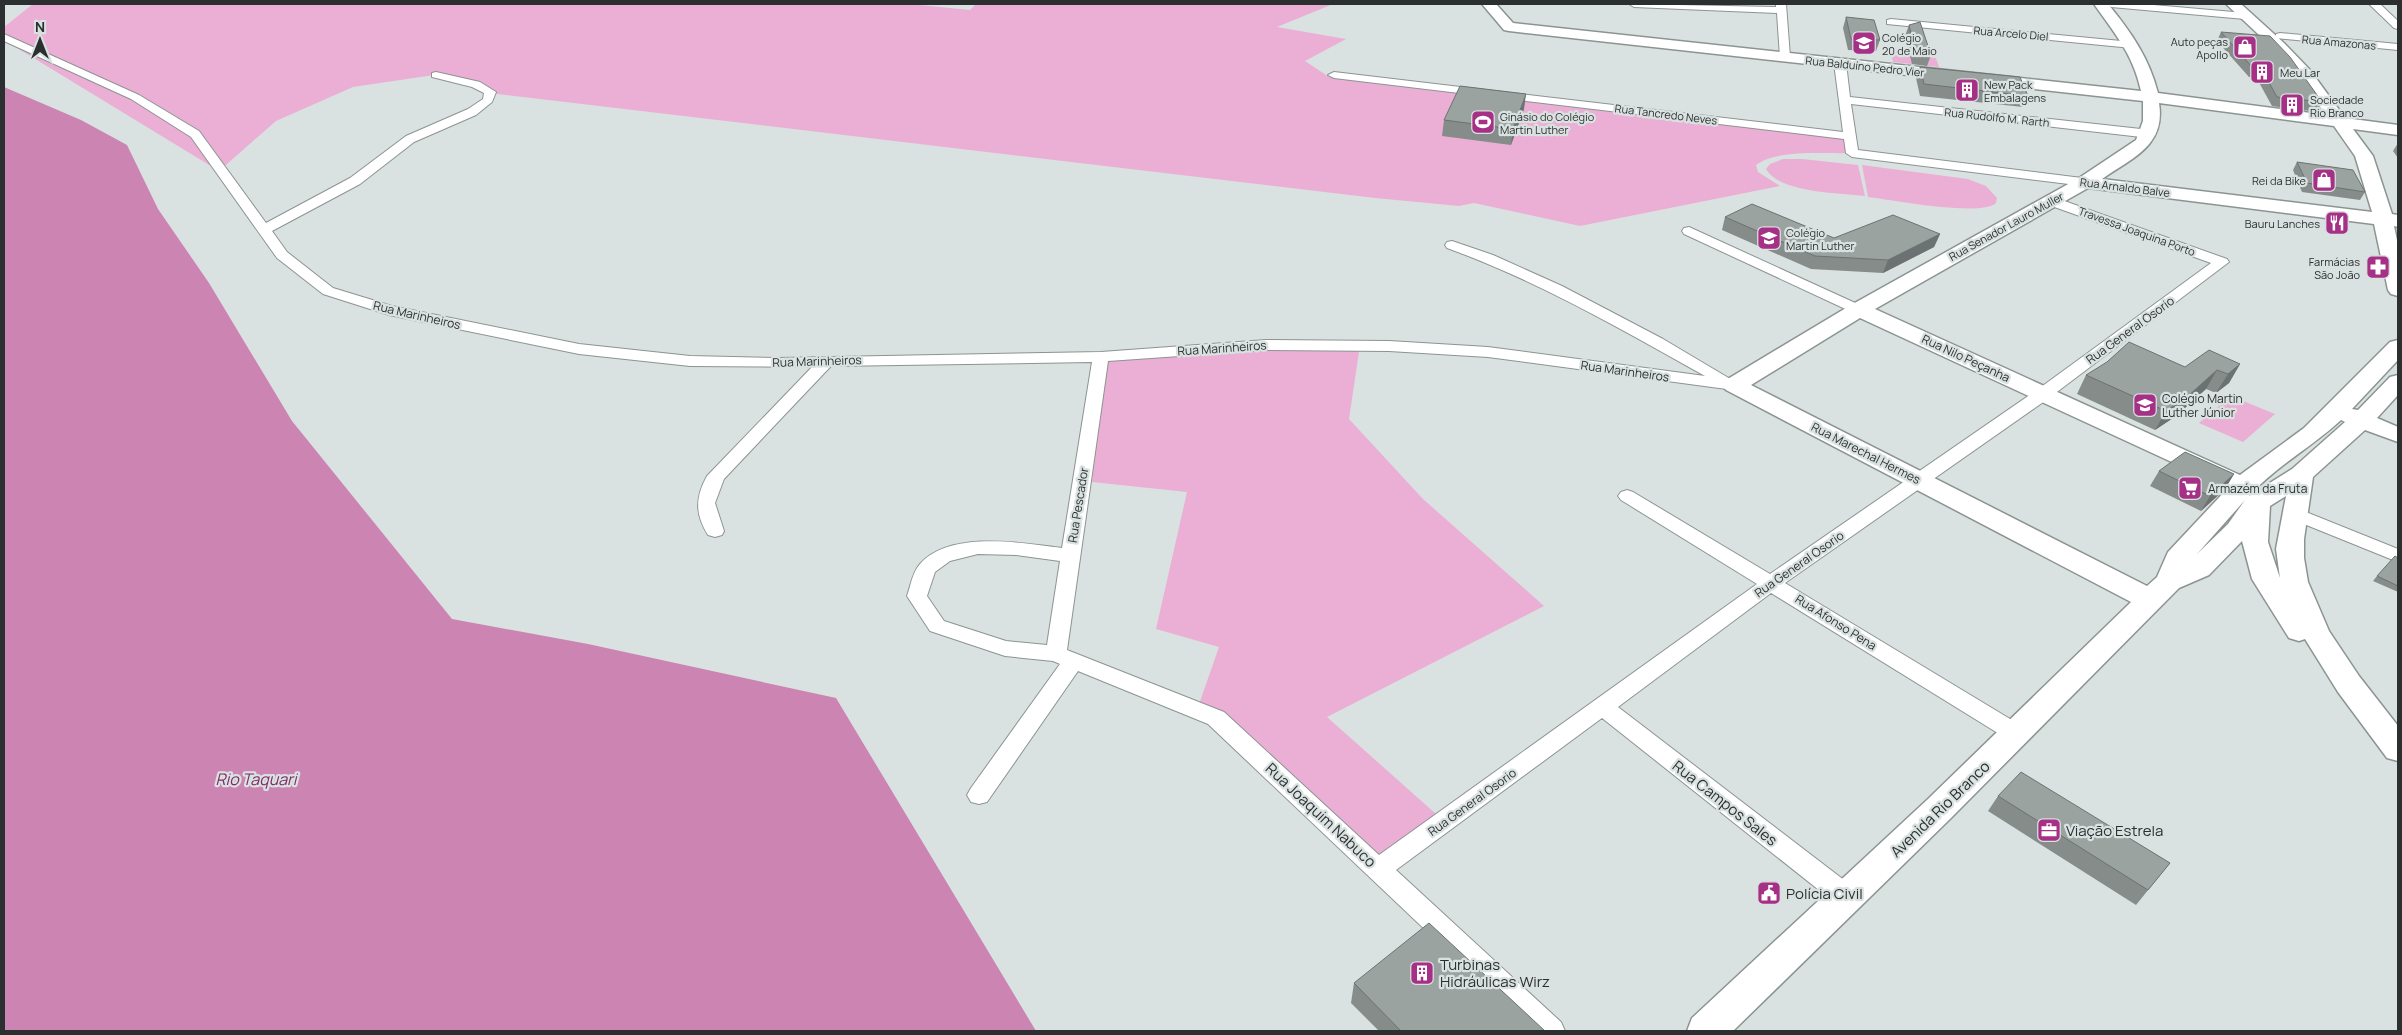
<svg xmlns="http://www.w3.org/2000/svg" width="2402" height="1035" viewBox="0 0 2402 1035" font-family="Manrope,sans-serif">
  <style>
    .green { fill: #ebafd5 }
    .water { fill: #cc84b3 }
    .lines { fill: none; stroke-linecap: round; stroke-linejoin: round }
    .street-casing { stroke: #8c9492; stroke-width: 2 }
    .secondary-casing { stroke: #8c9492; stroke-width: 3 }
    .street { fill: #fff; fill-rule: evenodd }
    .secondary { fill: #fff; fill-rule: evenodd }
    .wall { fill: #858c8a }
    .shaded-wall { fill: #6c7271 }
    .building { fill: #9ba3a1; stroke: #6c7271 }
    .labels { text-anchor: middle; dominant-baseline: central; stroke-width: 4.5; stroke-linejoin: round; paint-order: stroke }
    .far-street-label { font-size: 11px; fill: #2c2f2f; stroke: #d9e2e0 }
    .far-poi-label { font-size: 11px; fill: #2c2f2f; stroke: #d9e2e0; text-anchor: start }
    .street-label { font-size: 12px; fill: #2c2f2f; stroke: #d9e2e0 }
    .poi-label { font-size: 12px; fill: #2c2f2f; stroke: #d9e2e0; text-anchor: start }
    .near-street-label { font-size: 15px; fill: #2c2f2f; stroke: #d9e2e0 }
    .near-poi-label { font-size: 15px; fill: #2c2f2f; stroke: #d9e2e0; text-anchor: start }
    .near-water-label { font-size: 16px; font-style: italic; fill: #802b68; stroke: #d9e2e0 }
  </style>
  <rect width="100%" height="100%" fill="#d9e2e0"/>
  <g class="green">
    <path d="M33,4H910L970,10L976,4H1333L1277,27L1346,39L1305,61L1329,77L1847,139L1850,153C1824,154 1777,149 1756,165L1758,172L1780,186L1580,226L1474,203L1459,206L1375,198L489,93L474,84L434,75L353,87L276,121L219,171L4,40V27Z"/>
    <polygon points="1891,53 1936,58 1939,67 1893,62"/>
    <path d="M1783,159H1802L1858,165L1865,196C1840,193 1779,193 1766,169L1770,164Z"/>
    <path d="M1862,165L1968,179L1986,186L1997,198L1996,203C1981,217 1892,200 1868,197Z"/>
    <polygon points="1360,345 1349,419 1423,499 1544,606 1327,717 1445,822 1379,869 1197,710 1219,647 1156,629 1187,492 1092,482 1101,357"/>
    <polygon points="2231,396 2275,414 2243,442 2199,423"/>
  </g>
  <polygon class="water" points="4,87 81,120 127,145 158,209 209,283 292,421 452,619 588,644 836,698 1036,1031 4,1031"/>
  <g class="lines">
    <g class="street-casing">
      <g id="street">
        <polygon points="1629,4 1776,7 1776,4 1786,4 1790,57 1785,60 1780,57 1777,13 1634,7"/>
        <polygon points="2106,4 2142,4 2245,13 2250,16 2245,19 2111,7"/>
        <polygon points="2369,4 2380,4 2398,21 2398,29 2394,28"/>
        <polygon points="1891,19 2132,42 2137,45 2132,48 1887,24 1887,20"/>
        <polygon points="2280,33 2398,44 2398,50 2276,38 2276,34"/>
        <path d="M4,34L139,95L199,131L266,223L350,178L406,136L468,109L483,99L484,93L472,87L432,77V73L436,72L480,82L496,92L492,102L476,115L414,142L360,184L272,231L287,252L333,288L392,306L579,344L690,356L778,358L1101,352L1266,340L1389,341L1488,347L1705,376C1621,329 1538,281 1447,248L1445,245L1447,242L1452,241L1493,255L1562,286L1663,339L1732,380L1740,382L1742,385L1740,388L1734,390L1488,357L1389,351L1266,350L1108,361L1067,650L1224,712L1379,855L1757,584L1621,500L1618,496L1621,492L1627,490L1633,492L1770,574L2037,390L2211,263L2046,204L2044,201L2046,198H2056L2227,259L2229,262L2049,398L1785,583L2025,728L2028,734L2025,740L2017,743L2009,740L1771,593L1618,707L1857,890L1861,898L1857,906L1848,909L1839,906L1602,718L1396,870L1561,1022L1565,1031H1532L1208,724L1078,671L987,802L979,804L971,802L967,795L971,788L1060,664L1053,661L1005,656L930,631L907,596C911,585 912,573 920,564C950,530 1023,543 1062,548L1092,362L831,366L724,479L715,503L724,531L722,535L715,537L708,535C695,514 695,498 707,476L812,367L690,366L579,354L389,315L323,294L277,258L191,137L131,99L4,41ZM978,554L1016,555L1060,561L1047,645L1006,641L944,621L927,596L935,572L950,561Z"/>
        <polygon points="1840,60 1846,63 1850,97 2150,130 2156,134 2150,138 1851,104 1858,150 2090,179 2092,182 2090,185 2085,186 1852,157 1846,153 1844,139 1334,78 1328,75 1334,72 1843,132 1834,63"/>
        <polygon points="1689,227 1864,307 1867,310 1859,315 1854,313 1684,234 1682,231 1684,228"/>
        <polygon points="2296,508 2398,549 2398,562 2289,518 2287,514 2289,510"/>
      </g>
    </g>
    <g class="secondary-casing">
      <path id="secondary" d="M1482,4H1496L1513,23L2141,91C2133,54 2115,34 2094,4H2108C2131,32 2149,58 2158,93L2326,115L2298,76L2274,49L2226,4H2241L2284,43L2310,70L2345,118L2398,125V135L2353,129L2373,156L2392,214L2398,215V227L2394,226L2398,245V296L2391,294L2388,290L2374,224L2088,188L1875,309L2240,475L2304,428L2390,342L2398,340V360L2352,409L2358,410L2390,377L2398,375V395L2377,418L2398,427V442L2365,430L2313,477L2304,539V558L2308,582L2329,631L2359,676L2398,726V761L2387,758L2338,692L2305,639L2299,641L2289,638L2252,579L2242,541L2209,575L2179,588L1951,818L1733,1031H1687L1692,1018L1928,799L2131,602L1726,390L1722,385L1726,380L1851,305L2079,178L2136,140L2143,121V101L1509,31L1504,30ZM2159,103L2334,126L2355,156L2372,212L2102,179C2132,158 2166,146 2159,103ZM1860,318L2228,488L2168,552L2157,577L2147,586L1751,385ZM2341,420L2345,422L2292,469L2249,496C2276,466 2312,447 2341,420ZM2286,496L2276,549L2280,578L2268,542L2270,506ZM2245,500L2228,524L2197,554Z"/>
    </g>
    <use href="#street" class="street"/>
    <use href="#secondary" class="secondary"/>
  </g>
  <g class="wall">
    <polygon points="1846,17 1880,40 1876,51 1848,50 1843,28"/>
    <polygon points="1909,25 1931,55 1927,66 1912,64 1905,36"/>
    <polygon points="2221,32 2322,102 2317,112 2272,106 2256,77 2249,77 2217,41"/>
    <polygon points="1920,67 2028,96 2023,107 1920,96 1916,78"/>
    <polygon points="1524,109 1511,145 1442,136 1444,120"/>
    <polygon points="2398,143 2398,158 2393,151"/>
    <polygon points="2297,162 2365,192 2360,200 2302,192 2293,170"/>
    <polygon points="1725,217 1834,238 1940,234 1934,247 1883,273 1811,269 1722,230"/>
    <polygon points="2240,364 2229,383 2216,393 2206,389 2176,416 2155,430 2077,394 2086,375 2185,367"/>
    <polygon points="2159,471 2234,474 2225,489 2201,511 2150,486"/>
    <polygon points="2398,558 2398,592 2373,581 2377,576"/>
    <polygon points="1998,796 2170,863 2136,905 1988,811"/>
    <polygon points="1354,983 1545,1031 1379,1031 1351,1003"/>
  </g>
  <g class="shaded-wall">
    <polygon points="1526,94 1524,109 1511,145 1513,129"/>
    <polygon points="1940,234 1934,247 1883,273 1888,260"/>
    <polygon points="2240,364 2229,383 2216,393 2228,374"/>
    <polygon points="2217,370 2206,389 2176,416 2155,430 2166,411"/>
    <polygon points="2234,474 2225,489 2201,511 2210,496"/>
  </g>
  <g class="building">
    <polygon points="1846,17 1874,20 1880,40 1851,39"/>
    <polygon points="1920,22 1931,55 1916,53 1909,25"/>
    <polygon points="2221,32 2270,36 2290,57 2322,102 2277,97 2261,68 2253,68"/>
    <polygon points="1920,67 2020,77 2028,96 1924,84"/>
    <polygon points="1460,86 1526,94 1513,129 1444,120"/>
    <polygon points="2297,162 2353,170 2365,192 2307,183"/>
    <polygon points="1752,204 1834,238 1893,215 1940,234 1888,260 1815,256 1725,217"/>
    <polygon points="2129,342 2185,367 2209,350 2240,364 2228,374 2217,370 2187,397 2166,411 2086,375 2107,362"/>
    <polygon points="2185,452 2234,474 2210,496 2159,471"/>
    <polygon points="2395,556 2398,558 2398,586 2377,576"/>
    <polygon points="2021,772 2170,863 2148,890 1998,796"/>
    <polygon points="1429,923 1545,1031 1401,1031 1354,983"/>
  </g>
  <defs>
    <g id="school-square" transform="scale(1.25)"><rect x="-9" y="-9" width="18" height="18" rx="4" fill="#a73087" stroke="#d9e2e0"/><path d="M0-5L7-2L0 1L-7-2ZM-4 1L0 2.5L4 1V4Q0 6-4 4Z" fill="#fff"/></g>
    <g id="shop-square" transform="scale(1.25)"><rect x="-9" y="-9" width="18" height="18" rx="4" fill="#a73087" stroke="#d9e2e0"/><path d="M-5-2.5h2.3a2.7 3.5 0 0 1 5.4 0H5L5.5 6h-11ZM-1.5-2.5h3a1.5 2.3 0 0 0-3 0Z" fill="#fff"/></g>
    <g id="building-square" transform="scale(1.25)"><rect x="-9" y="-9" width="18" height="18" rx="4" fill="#a73087" stroke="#d9e2e0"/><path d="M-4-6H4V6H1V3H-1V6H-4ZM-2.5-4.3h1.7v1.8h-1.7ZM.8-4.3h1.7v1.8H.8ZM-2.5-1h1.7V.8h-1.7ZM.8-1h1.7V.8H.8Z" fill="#fff"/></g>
    <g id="stadium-square" transform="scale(1.25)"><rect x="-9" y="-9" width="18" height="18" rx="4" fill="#a73087" stroke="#d9e2e0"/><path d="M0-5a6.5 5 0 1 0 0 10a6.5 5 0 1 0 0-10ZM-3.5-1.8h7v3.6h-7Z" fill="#fff"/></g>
    <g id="restaurant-square" transform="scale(1.25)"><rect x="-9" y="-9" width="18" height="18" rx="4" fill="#a73087" stroke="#d9e2e0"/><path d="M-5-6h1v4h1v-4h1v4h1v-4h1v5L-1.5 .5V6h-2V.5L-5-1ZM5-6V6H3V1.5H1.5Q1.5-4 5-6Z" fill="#fff"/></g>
    <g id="university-square" transform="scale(1.25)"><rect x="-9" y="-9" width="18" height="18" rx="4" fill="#a73087" stroke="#d9e2e0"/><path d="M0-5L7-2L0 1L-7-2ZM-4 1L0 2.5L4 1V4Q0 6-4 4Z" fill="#fff"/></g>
    <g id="pharmacy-square" transform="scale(1.25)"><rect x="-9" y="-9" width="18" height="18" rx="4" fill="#a73087" stroke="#d9e2e0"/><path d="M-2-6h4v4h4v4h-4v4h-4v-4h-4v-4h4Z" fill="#fff"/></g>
    <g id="supermarket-square" transform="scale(1.25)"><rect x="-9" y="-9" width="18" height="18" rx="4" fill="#a73087" stroke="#d9e2e0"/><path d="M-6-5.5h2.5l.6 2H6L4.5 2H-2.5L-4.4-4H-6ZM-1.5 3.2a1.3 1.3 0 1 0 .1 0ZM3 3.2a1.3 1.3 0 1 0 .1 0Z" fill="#fff"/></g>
    <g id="office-square" transform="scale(1.25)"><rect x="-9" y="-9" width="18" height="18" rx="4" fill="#a73087" stroke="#d9e2e0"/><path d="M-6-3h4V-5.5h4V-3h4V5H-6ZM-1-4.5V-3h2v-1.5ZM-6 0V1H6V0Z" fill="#fff"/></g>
    <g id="civic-square" transform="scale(1.25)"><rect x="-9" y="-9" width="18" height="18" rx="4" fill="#a73087" stroke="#d9e2e0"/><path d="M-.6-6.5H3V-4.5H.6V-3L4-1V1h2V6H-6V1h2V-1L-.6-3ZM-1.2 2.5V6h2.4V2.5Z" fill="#fff"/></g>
  </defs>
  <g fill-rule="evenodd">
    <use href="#school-square" x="1864" y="43"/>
    <use href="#shop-square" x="2245" y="47"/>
    <use href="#building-square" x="2262" y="72"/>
    <use href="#building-square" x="1967" y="90"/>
    <use href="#building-square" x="2292" y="105"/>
    <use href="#stadium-square" x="1483" y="122"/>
    <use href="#shop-square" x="2324" y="180"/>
    <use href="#restaurant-square" x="2337" y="223"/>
    <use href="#university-square" x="1769" y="238"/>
    <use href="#pharmacy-square" x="2378" y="267"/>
    <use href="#school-square" x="2145" y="405"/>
    <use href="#supermarket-square" x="2190" y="488"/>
    <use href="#office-square" x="2049" y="830"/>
    <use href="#civic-square" x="1769" y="893"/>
    <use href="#building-square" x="1422" y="973"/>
  </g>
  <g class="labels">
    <g class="far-street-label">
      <text transform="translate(2011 33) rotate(5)">Rua Arcelo Diel</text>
      <text transform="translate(2339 42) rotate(5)">Rua Amazonas</text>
      <text transform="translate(1865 66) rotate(6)">Rua Balduíno Pedro Vier</text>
      <text transform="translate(1666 114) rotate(7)">Rua Tancredo Neves</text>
      <text transform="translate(1997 117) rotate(6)">Rua Rudolfo M. Rarth</text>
      <text transform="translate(2125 187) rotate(7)">Rua Arnaldo Balve</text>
      <text transform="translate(2006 226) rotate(-29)">Rua Senador Lauro Muller</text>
      <text transform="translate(2137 231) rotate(20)">Travessa Joaquina Porto</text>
    </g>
    <g class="far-poi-label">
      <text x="1882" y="37">Colégio<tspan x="1882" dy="13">20 de Maio</tspan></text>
      <text x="2228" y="41" text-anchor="end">Auto peças<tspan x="2228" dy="13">Apollo</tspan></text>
      <text x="2280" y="72">Meu Lar</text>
      <text x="1984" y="84">New Pack<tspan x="1984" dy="13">Embalagens</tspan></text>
      <text x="2310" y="99">Sociedade<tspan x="2310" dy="13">Rio Branco</tspan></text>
      <text x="1500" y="116">Ginásio do Colégio<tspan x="1500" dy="13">Martin Luther</tspan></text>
      <text x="2306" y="180" text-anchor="end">Rei da Bike</text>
      <text x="2320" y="223" text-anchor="end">Bauru Lanches</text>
      <text x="1786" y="232">Colégio<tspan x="1786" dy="13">Martin Luther</tspan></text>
      <text x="2360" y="261" text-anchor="end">Farmácias<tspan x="2360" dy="13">São João</tspan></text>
    </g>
    <g class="street-label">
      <text transform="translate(417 315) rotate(13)">Rua Marinheiros</text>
      <text transform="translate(2130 330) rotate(-36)">Rua General Osorio</text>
      <text transform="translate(1222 348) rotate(-4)">Rua Marinheiros</text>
      <text transform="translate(1966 358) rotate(25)">Rua Nilo Peçanha</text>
      <text transform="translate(817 361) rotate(-2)">Rua Marinheiros</text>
      <text transform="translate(1625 371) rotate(8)">Rua Marinheiros</text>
      <text transform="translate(1866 453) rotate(27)">Rua Marechal Hermes</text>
      <text transform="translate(1078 505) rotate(-81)">Rua Pescador</text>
      <text transform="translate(1799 564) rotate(-35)">Rua General Osorio</text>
      <text transform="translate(1836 622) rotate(32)">Rua Afonso Pena</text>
      <text transform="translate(1472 802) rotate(-36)">Rua General Osorio</text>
    </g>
    <g class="poi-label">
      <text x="2162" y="398">Colégio Martin<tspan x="2162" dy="14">Luther Júnior</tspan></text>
      <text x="2208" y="488">Armazém da Fruta</text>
    </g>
    <g class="near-street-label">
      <text transform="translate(1725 803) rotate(38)">Rua Campos Sales</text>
      <text transform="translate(1940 809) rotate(-44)">Avenida Rio Branco</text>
      <text transform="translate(1321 815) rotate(43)">Rua Joaquim Nabuco</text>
    </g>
    <g class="near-poi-label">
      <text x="2066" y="830">Viação Estrela</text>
      <text x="1786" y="893">Polícia Civil</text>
      <text x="1440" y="964">Turbinas<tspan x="1440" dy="17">Hidráulicas Wirz</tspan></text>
    </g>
    <g class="near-water-label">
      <text x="256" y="779">Rio Taquari</text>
    </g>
  </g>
  <rect width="2402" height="1035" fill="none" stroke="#2c2f2f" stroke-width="10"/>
  <g transform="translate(40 40)" stroke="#d9e2e0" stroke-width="4" paint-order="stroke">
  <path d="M0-4L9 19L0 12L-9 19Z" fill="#2c2f2f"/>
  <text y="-8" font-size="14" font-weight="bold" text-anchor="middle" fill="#2c2f2f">N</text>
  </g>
</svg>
